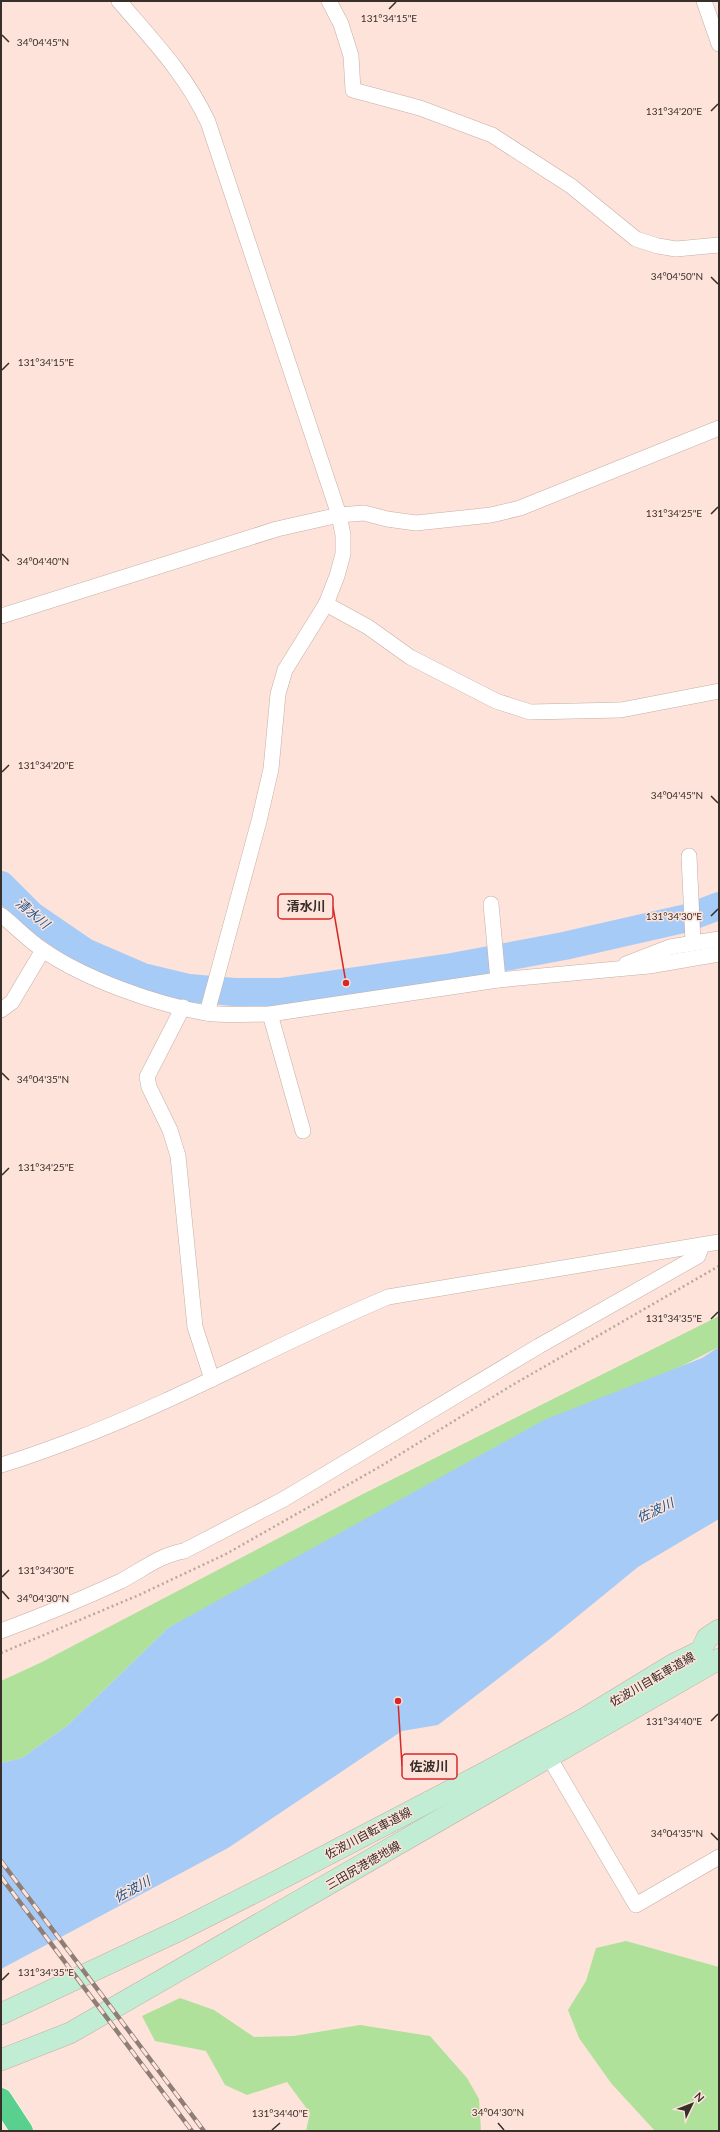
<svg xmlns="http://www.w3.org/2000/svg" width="720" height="2132" viewBox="0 0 720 2132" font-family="Lato,'Noto Sans JP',sans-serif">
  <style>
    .green { fill: #afe19b }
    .water { fill: #a6cbf6 }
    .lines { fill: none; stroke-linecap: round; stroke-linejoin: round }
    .river { stroke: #a6cbf6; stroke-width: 28 }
    .minor-casing { stroke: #c6aea5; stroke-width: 16 }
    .secondary-casing { stroke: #c6aea5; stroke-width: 22 }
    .trunk-casing { stroke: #fff; stroke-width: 23 }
    .path { stroke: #bca79f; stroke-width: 2.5; stroke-dasharray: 2 3; stroke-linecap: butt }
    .minor { stroke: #fff; stroke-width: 15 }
    .secondary { stroke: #c1edd4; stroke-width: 21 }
    .trunk { stroke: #5ad08e; stroke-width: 22 }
    .rail-casing { stroke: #8f7e77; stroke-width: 4.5 }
    .rail { stroke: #fde3d9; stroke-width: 3; stroke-dasharray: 9; stroke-linecap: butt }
    .ticks { fill: none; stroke: #382e2a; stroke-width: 1.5 }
    .labels { text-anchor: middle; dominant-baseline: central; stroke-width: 3; stroke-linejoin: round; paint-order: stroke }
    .street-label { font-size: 12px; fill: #382e2a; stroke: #fde3d9 }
    .water-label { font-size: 13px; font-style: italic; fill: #155594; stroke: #fde3d9 }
    .ticks-label { font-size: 10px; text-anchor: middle; fill: #382e2a; stroke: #fde3d9; stroke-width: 3; stroke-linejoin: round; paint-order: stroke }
    .leader { fill: none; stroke: #d62828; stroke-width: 1.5 }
    .callout-dot { fill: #d62828; stroke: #fde3d9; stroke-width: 1.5 }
    .callout { fill: #fde3d9; stroke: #d62828; stroke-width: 1.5 }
    .callout-label { font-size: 13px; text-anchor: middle; font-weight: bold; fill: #382e2a }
  </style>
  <rect width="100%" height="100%" fill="#fde3d9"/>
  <g class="green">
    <polygon points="719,1316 719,1347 168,1628 68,1725 22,1758 1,1763 1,1681 42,1662 361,1495"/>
    <polygon points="626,1941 719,1967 719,2131 655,2131 611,2083 579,2038 568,2010 586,1981 596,1948"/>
    <polygon points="180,1998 214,2010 254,2037 294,2036 360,2025 430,2036 467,2078 479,2099 481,2131 306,2131 310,2113 287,2082 247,2095 225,2085 206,2051 155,2041 142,2016"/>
  </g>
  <polygon class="water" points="719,1347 719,1519 638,1567 551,1638 438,1725 402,1731 228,1848 1,1969 1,1763 22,1758 68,1725 168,1628 544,1420 702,1358"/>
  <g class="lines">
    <polyline class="river" points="1,885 31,915 85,952 143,977 189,988 234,992 280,992 452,967 564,946 687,918 719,906"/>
    <g class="minor-casing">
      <g id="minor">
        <path d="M119,1C153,41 185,73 208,122L339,515L343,535V554L337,576L326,604L285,670L278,694L271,769L259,821L207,1013"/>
        <polyline points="329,1 341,24 351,56 353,90 420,108 492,135 571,186 636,239 658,246 676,249 719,245"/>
        <polyline points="704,1 719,44"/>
        <polyline points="326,604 368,627 410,657 496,701 530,712 621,710 719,691"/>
        <polyline points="1,616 277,529 339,515 364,513 387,519 416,523 491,515 520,508 719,428"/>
        <polyline points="689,856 693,942"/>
        <polyline points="491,904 498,980"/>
        <path d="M1,915C15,926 28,940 43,950C85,979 155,1004 206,1013C227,1016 249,1014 270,1014L498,980L649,966L719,954"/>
        <polyline points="626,964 670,947 719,939"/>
        <polyline points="183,1007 147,1077 149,1087 170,1130 178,1156 195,1327 212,1379"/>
        <polyline points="1,1010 12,1002 43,950"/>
        <polyline points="270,1014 303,1131"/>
        <path d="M1,1465C25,1458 49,1449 73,1440C181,1399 281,1342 388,1297L719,1242"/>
        <path d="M1,1631C41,1616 82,1599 121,1581C142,1570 160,1555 184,1551L284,1499L539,1346L698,1256L702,1245"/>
        <polyline points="549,1757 636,1905 719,1857"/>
      </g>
    </g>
    <g class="secondary-casing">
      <g id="secondary">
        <polyline points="1,2014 180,1930 277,1881 486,1772 582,1720 674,1664 701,1651 707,1638 719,1630"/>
        <polyline points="1,2060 70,2033 719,1659"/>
      </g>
    </g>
    <g class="trunk-casing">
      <polyline id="trunk" points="1,2099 22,2131"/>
    </g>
    <polyline class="path" points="1,1653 139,1595 226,1554 381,1466 509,1387 719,1266"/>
    <use href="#minor" class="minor"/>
    <use href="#secondary" class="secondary"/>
    <use href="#trunk" class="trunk"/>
    <g class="rail-casing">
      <g id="rail">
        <polyline points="1,1861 204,2131"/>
        <polyline points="1,1877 192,2131"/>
      </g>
    </g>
    <use href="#rail" class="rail"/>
  </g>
  <path class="ticks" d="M389,9L396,2M2,35L9,42M711,111L718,104M711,277L718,284M2,370L9,363M711,514L718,507M2,554L9,561M2,772L9,765M711,796L718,803M711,916L718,909M2,1073L9,1080M2,1175L9,1168M711,1319L718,1312M2,1577L9,1570M2,1591L9,1599M711,1721L718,1714M711,1833L718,1840M2,1980L9,1973M498,2123L504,2130M272,2130L280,2123"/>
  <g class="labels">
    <g class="street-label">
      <text transform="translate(652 1679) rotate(-30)">佐波川自転車道線</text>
      <text transform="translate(368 1833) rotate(-28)">佐波川自転車道線</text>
      <text transform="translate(363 1865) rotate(-30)">三田尻港徳地線</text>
    </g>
    <g class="water-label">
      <text transform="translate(33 913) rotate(40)">清水川</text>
      <text transform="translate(655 1510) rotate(-25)">佐波川</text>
      <text transform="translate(132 1889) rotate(-29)">佐波川</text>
    </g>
  </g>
  <g class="ticks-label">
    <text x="389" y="22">131°34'15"E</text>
    <text x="43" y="46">34°04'45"N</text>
    <text x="674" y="115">131°34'20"E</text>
    <text x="677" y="280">34°04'50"N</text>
    <text x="46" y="366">131°34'15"E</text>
    <text x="674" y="517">131°34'25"E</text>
    <text x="43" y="565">34°04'40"N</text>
    <text x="46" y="769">131°34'20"E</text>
    <text x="677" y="799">34°04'45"N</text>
    <text x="674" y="920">131°34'30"E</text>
    <text x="43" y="1083">34°04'35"N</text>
    <text x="46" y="1171">131°34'25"E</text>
    <text x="674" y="1322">131°34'35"E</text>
    <text x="46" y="1574">131°34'30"E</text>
    <text x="43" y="1602">34°04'30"N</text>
    <text x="674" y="1725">131°34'40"E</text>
    <text x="677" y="1837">34°04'35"N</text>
    <text x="46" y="1976">131°34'35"E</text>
    <text x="498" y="2116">34°04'30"N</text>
    <text x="280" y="2117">131°34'40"E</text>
  </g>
  <path class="leader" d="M346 983L333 907M398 1701L402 1766"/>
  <g class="callout-dot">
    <circle cx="346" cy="983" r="4"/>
    <circle cx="398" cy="1701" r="4"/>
  </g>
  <g class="callout">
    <rect x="278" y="894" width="55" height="25" rx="4"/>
    <rect x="402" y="1754" width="55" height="25" rx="4"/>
  </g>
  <g class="callout-label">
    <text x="306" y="911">清水川</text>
    <text x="429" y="1771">佐波川</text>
  </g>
  <rect width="720" height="2132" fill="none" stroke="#382e2a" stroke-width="4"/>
  <g transform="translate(692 2104) rotate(47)" stroke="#fde3d9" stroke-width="3" paint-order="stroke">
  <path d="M0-3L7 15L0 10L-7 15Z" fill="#382e2a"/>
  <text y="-6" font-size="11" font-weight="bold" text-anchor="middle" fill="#382e2a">N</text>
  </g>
</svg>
